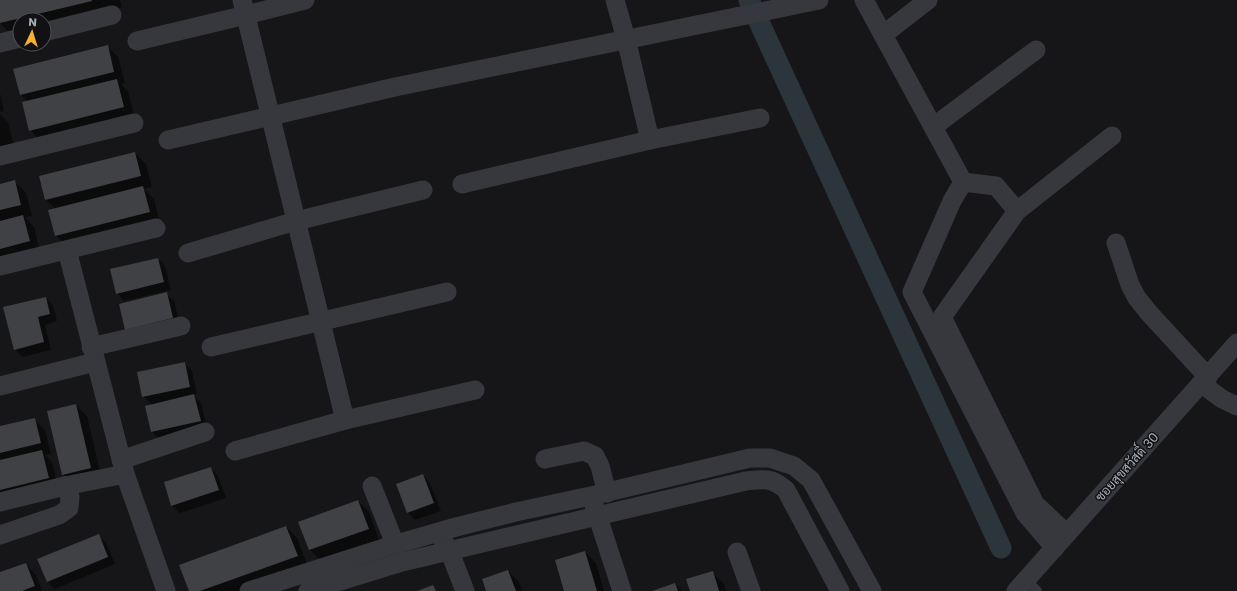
<svg xmlns="http://www.w3.org/2000/svg" width="1237" height="591" viewBox="0 0 1237 591" font-family="Poppins,Sarabun,sans-serif">
  <style>
    .shadow { fill: #0007 }
    .lines { fill: none; stroke-linecap: round; stroke-linejoin: round }
    .canal { stroke: #2c353c; stroke-width: 21 }
    .building { fill: #404145 }
    .lane { stroke: #37383d; stroke-width: 10 }
    .street { stroke: #37383d; stroke-width: 19 }
    .labels { text-anchor: middle; dominant-baseline: central; stroke-width: 3; stroke-linejoin: round; paint-order: stroke }
    .street-label { font-size: 13px; fill: #a8adb8; stroke: #111113 }
  </style>
  <rect width="100%" height="100%" fill="#161618"/>
  <g class="shadow">
    <polygon points="0,0 120,0 122,7 44,26 44,20 20,20 20,32 11,34 0,23"/>
    <polygon points="107,46 118,57 125,83 121,84 128,91 135,118 41,141 30,130 28,102 20,94"/>
    <polygon points="0,93 4,111 0,112"/>
    <polygon points="0,114 8,122 14,147 0,151"/>
    <polygon points="135,153 146,164 152,187 144,189 154,199 160,223 67,246 55,235 56,209 46,200"/>
    <polygon points="15,182 26,193 32,216 25,217 34,227 40,252 0,262 0,185"/>
    <polygon points="158,259 165,266 171,290 124,301 117,293"/>
    <polygon points="166,294 174,301 180,325 133,337"/>
    <polygon points="46,298 53,305 57,321 45,325 51,350 22,357 15,349"/>
    <polygon points="184,363 192,371 197,394 193,395 201,403 207,428 160,439 152,432 146,407 152,405 143,396"/>
    <polygon points="76,405 87,416 102,479 74,485 63,474"/>
    <polygon points="34,419 45,430 51,454 45,455 52,462 59,489 0,503 0,427"/>
    <polygon points="211,468 218,476 226,498 180,513 172,506"/>
    <polygon points="423,475 430,483 441,511 415,520 407,512"/>
    <polygon points="358,501 369,512 379,540 321,561 310,550"/>
    <polygon points="286,527 297,538 308,567 242,591 190,591"/>
    <polygon points="98,535 106,543 115,564 55,589 47,581"/>
    <polygon points="585,552 596,563 604,591 565,591"/>
    <polygon points="25,564 36,575 42,591 0,591 0,573"/>
    <polygon points="508,571 519,582 522,591 487,591"/>
    <polygon points="713,573 724,584 726,591 691,591"/>
    <polygon points="675,584 682,591 654,591"/>
  </g>
  <g class="lines">
    <polyline class="canal" points="749,0 1001,548"/>
  </g>
  <g class="building">
    <polygon points="0,0 92,0 92,1 0,23"/>
    <polygon points="108,45 114,72 20,95 13,69"/>
    <polygon points="117,79 124,107 29,131 22,102"/>
    <polygon points="135,152 141,176 45,200 39,176"/>
    <polygon points="15,180 21,205 0,210 0,184"/>
    <polygon points="143,186 150,212 55,236 48,210"/>
    <polygon points="23,215 30,241 0,249 0,221"/>
    <polygon points="158,258 164,282 116,294 110,269"/>
    <polygon points="167,292 173,318 125,330 119,304"/>
    <polygon points="46,297 50,314 38,317 44,342 14,350 3,307"/>
    <polygon points="185,362 190,387 142,397 137,372"/>
    <polygon points="194,394 201,421 151,432 145,406"/>
    <polygon points="76,404 91,468 62,475 47,411"/>
    <polygon points="35,418 41,443 0,453 0,426"/>
    <polygon points="42,450 49,478 0,490 0,460"/>
    <polygon points="211,467 219,490 171,506 164,482"/>
    <polygon points="423,474 434,503 407,513 396,484"/>
    <polygon points="358,500 369,529 309,550 298,522"/>
    <polygon points="286,526 298,556 200,591 189,591 179,565"/>
    <polygon points="99,534 108,557 47,582 37,559"/>
    <polygon points="585,551 597,591 564,591 555,560"/>
    <polygon points="26,563 35,586 22,591 0,591 0,572"/>
    <polygon points="508,570 516,591 486,591 482,579"/>
    <polygon points="713,571 719,591 690,591 686,579"/>
    <polygon points="675,583 678,591 652,591"/>
    <polygon points="433,585 436,591 417,591"/>
  </g>
  <g class="lines">
    <polyline class="lane" points="1026,580 1037,591"/>
    <g class="street">
      <polyline points="242,0 345,420"/>
      <polyline points="615,0 626,39 650,140 760,118"/>
      <polyline points="864,0 963,182 952,201 912,292 1025,513 1055,548"/>
      <polyline points="44,32 112,15"/>
      <polyline points="883,35 928,0"/>
      <polyline points="137,41 246,15 305,0"/>
      <polyline points="0,43 20,38"/>
      <polyline points="933,127 1036,50"/>
      <polyline points="168,140 395,87 819,0"/>
      <polyline points="0,156 134,123"/>
      <polyline points="963,182 996,186 1017,211"/>
      <polyline points="462,184 650,140"/>
      <polyline points="1116,243 1130,285 1137,298 1149,313 1208,377"/>
      <polyline points="67,250 125,474 166,591"/>
      <polyline points="188,253 296,221 423,190"/>
      <polyline points="0,266 156,228"/>
      <polyline points="91,347 181,326"/>
      <polyline points="211,347 447,292"/>
      <polyline points="1202,384 1222,399 1237,406"/>
      <polyline points="0,386 95,362"/>
      <polyline points="235,451 345,420 475,390"/>
      <polyline points="545,459 584,451 595,456 600,466 607,493"/>
      <polyline points="121,460 205,432"/>
      <polyline points="372,486 395,544"/>
      <polyline points="0,502 65,486 125,474"/>
      <polyline points="594,505 622,591"/>
      <polyline points="1067,534 1035,504 942,317 1017,211 1112,136"/>
      <polyline points="0,535 59,515 69,508 70,497 65,486"/>
      <polyline points="442,539 449,550 465,591"/>
      <polyline points="737,552 751,591"/>
      <polyline points="249,591 390,546 456,527 516,512 595,495 750,458 770,458 794,466 811,480 872,591"/>
      <path d="M308,591L402,562L746,481C763,479 772,477 786,490L840,591"/>
      <polyline points="1016,591 1237,343"/>
    </g>
  </g>
  <g class="labels">
    <g class="street-label">
      <text transform="translate(1127 467) rotate(-48)">ซอยสุขสวัสดิ์ 30</text>
    </g>
  </g>
  <g transform="translate(32 32) rotate(4)"><circle r="19" fill="#111113" stroke="#4d4f55"/>
  <path d="M0-3L7 15L0 10L-7 15Z" fill="#f2b134"/>
  <text y="-6" font-size="11" font-weight="bold" text-anchor="middle" fill="#a8adb8">N</text>
  </g>
</svg>
